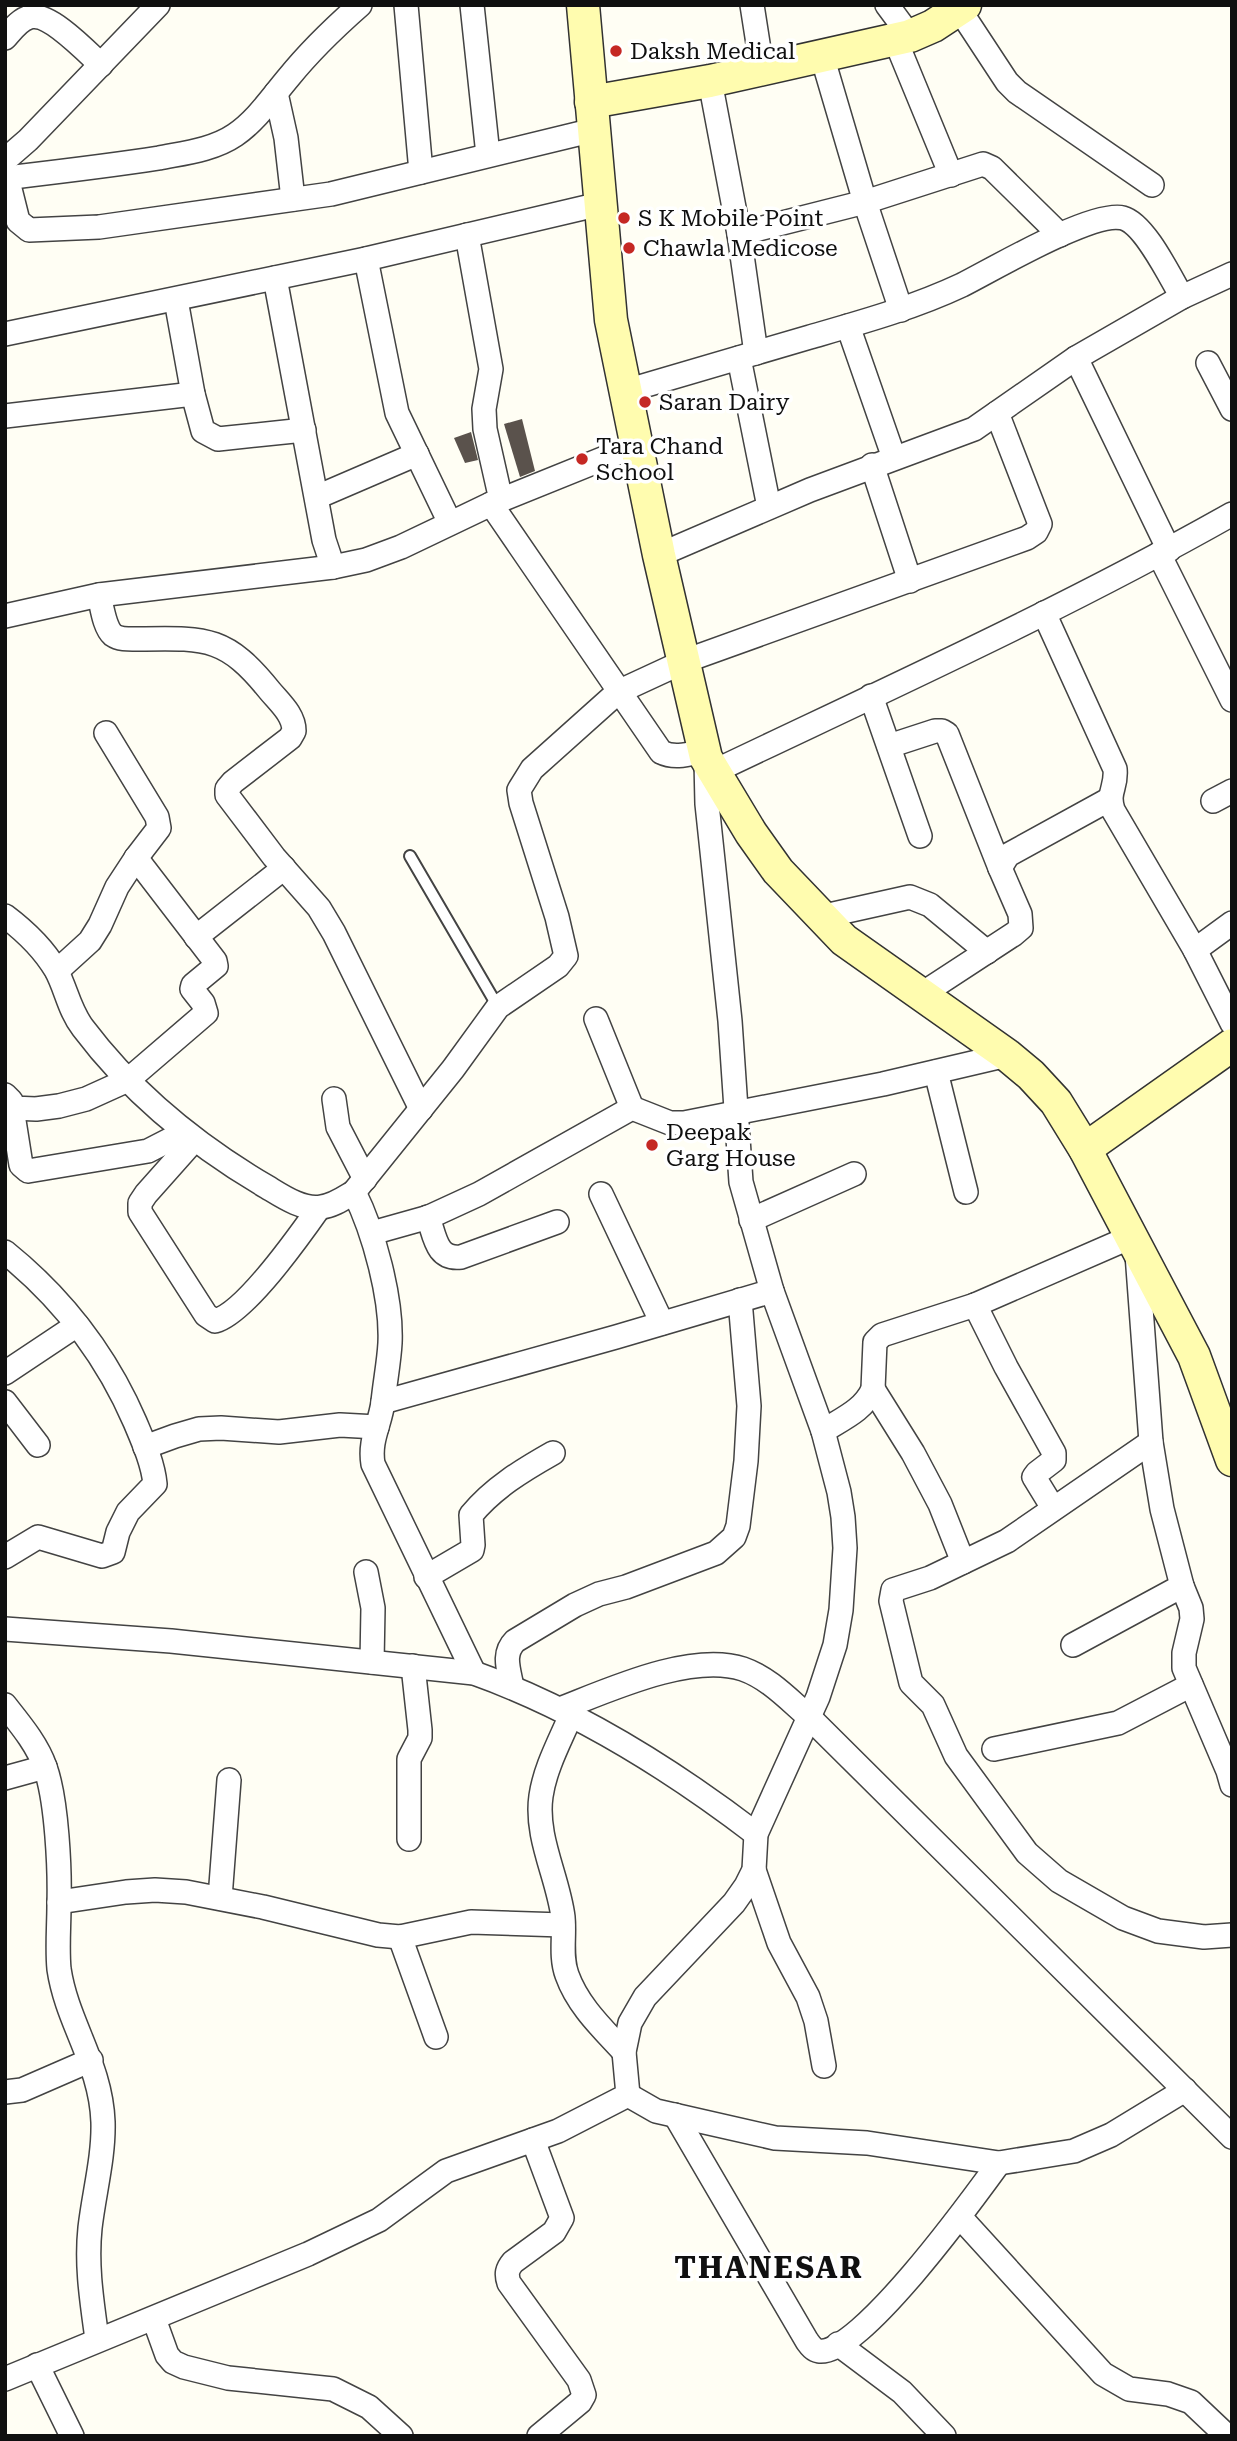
<svg xmlns="http://www.w3.org/2000/svg" width="1237" height="2441" viewBox="0 0 1237 2441" font-family="'Roboto Serif',serif">
  <style>
    .building { fill: #5a524c }
    .lines { fill: none; stroke-linecap: round; stroke-linejoin: round }
    .lane-casing { stroke: #434343; stroke-width: 14 }
    .street-casing { stroke: #434343; stroke-width: 26 }
    .secondary-casing { stroke: #323232; stroke-width: 35 }
    .lane { stroke: #fff; stroke-width: 10 }
    .street { stroke: #fff; stroke-width: 23 }
    .secondary { stroke: #fffcaf; stroke-width: 32 }
    .poi-dot { fill: #c52824; stroke: #fff; stroke-width: 2.5 }
    .labels { text-anchor: middle; dominant-baseline: central; stroke-width: 7; stroke-linejoin: round; paint-order: stroke }
    .poi-label { font-size: 23px; fill: #101010; stroke: #fff; text-anchor: start }
    .district-label { font-size: 30px; font-weight: bold; letter-spacing: 2px; fill: #101010; stroke: #fff }
  </style>
  <rect width="100%" height="100%" fill="#fffef4"/>
  <g class="building">
    <polygon points="522,419 535,471 520,477 504,424"/>
    <polygon points="471,432 478,460 465,463 454,438"/>
  </g>
  <g class="lines">
    <g class="lane-casing">
      <polyline id="lane" points="410,856 498,1007"/>
    </g>
    <g class="street-casing">
      <g id="street">
        <polyline points="406,5 421,172"/>
        <polyline points="472,5 488,155"/>
        <polyline points="752,5 762,69"/>
        <polyline points="887,5 910,36"/>
        <polyline points="959,9 1007,82 1017,92 1152,185"/>
        <path d="M5,38C12,30 20,19 30,17C49,12 87,52 101,65"/>
        <polyline points="895,39 951,175"/>
        <polyline points="822,56 865,202 901,310"/>
        <polyline points="710,81 739,234 865,202 983,164 992,168 1060,235"/>
        <polyline points="276,93 286,138 293,199"/>
        <polyline points="5,160 28,140 158,5"/>
        <polyline points="7,177 18,221 29,230 99,227 331,194 594,130"/>
        <path d="M5,178C56,172 108,166 159,158C184,153 213,150 235,135C257,120 272,97 289,77C310,51 335,27 360,5"/>
        <polyline points="739,234 756,353"/>
        <polyline points="467,235 491,369 484,409 485,429 501,500"/>
        <polyline points="366,259 397,413 450,523"/>
        <polyline points="275,278 324,540 333,567"/>
        <polyline points="176,300 193,394 203,431 218,439 304,430"/>
        <polyline points="848,326 894,458"/>
        <polyline points="5,334 366,259 600,204"/>
        <polyline points="739,358 769,507"/>
        <polyline points="1076,358 1169,550"/>
        <polyline points="1208,363 1232,409"/>
        <path d="M626,391C688,373 749,355 810,337C862,322 913,308 962,285C992,270 1093,210 1123,218C1145,224 1170,277 1182,297"/>
        <polyline points="5,416 193,394"/>
        <polyline points="872,465 910,581"/>
        <polyline points="317,497 417,454"/>
        <path d="M491,504L661,752C675,759 689,754 704,751"/>
        <polyline points="1159,554 1232,700"/>
        <polyline points="659,555 810,490 974,429 1076,358 1182,297 1232,274"/>
        <path d="M99,595C102,606 104,627 113,635C120,640 131,639 139,639C206,638 226,636 270,691C280,703 294,715 294,731L290,738L233,782L227,789V795L274,857L319,908L334,933L421,1109"/>
        <path d="M1044,613L1115,769C1117,788 1107,791 1113,810L1195,950L1232,1023"/>
        <polyline points="5,616 99,595 333,567 366,560 401,547 491,504 637,445"/>
        <polyline points="871,696 920,836"/>
        <polyline points="889,746 935,731 942,731 947,734 1000,868"/>
        <path d="M713,772C887,689 1064,609 1232,514"/>
        <polyline points="1213,801 1232,791"/>
        <path d="M5,916C25,931 43,948 56,970C66,988 69,1010 83,1028C132,1093 197,1146 267,1187C282,1196 302,1210 321,1207C333,1206 344,1198 354,1192L453,1069L498,1007L558,966L566,956L557,917L521,803L519,790L532,769L618,692L685,661L1027,538L1036,532L1040,524L997,413"/>
        <polyline points="820,917 910,897 930,905 987,952"/>
        <polyline points="196,937 284,868"/>
        <polyline points="1195,950 1232,923"/>
        <polyline points="57,971 90,941 100,925 117,887 136,858 159,828 157,817 106,733"/>
        <polyline points="919,996 1014,934 1021,928 1020,914 1000,868 1008,855 1110,799"/>
        <polyline points="596,1019 632,1108"/>
        <polyline points="936,1072 966,1192"/>
        <polyline points="5,1095 11,1101 12,1108 36,1109 59,1106 86,1099 128,1080 206,1013 203,1003 192,989 193,985 216,966 215,961 136,858"/>
        <polyline points="334,1099 338,1127 365,1179"/>
        <polyline points="12,1108 21,1165 28,1171 148,1151 185,1132"/>
        <path d="M194,1140L146,1194L140,1203V1212L206,1315L215,1321C245,1313 300,1235 319,1208"/>
        <path d="M354,1192C374,1232 392,1298 390,1343C389,1362 385,1382 383,1402C380,1425 369,1440 373,1464L474,1673"/>
        <polyline points="601,1194 662,1323"/>
        <path d="M428,1217C435,1236 436,1260 461,1257L557,1222"/>
        <polyline points="751,1220 854,1174"/>
        <polyline points="372,1233 429,1217 479,1194 632,1108 670,1123 684,1123 883,1084 1007,1055"/>
        <path d="M5,1252C62,1298 106,1355 135,1422C143,1441 153,1463 155,1484L128,1512L118,1532L113,1552L102,1556L38,1537L5,1557"/>
        <polyline points="1137,1254 1151,1442 1162,1509 1182,1586 1191,1608 1192,1619 1184,1653 1184,1668 1228,1771 1232,1785"/>
        <polyline points="975,1305 1006,1367 1054,1453 1054,1460 1037,1473 1034,1477 1053,1508"/>
        <polyline points="5,1373 77,1325"/>
        <polyline points="873,1389 913,1453 940,1504 963,1562"/>
        <polyline points="5,1402 38,1445"/>
        <polyline points="383,1402 616,1337 772,1291"/>
        <path d="M823,1431C842,1419 864,1410 873,1389L875,1342L882,1335L975,1305L1131,1237"/>
        <polyline points="1151,1442 1007,1541 930,1578 893,1590 891,1601 911,1683 933,1705 956,1756 1027,1853 1059,1881 1123,1918 1158,1931 1204,1937 1232,1935"/>
        <polyline points="145,1447 175,1436 199,1429 221,1428 279,1432 340,1425 377,1427"/>
        <polyline points="366,1572 373,1608 372,1662"/>
        <path d="M426,1577L472,1550L473,1545L471,1515C493,1488 523,1470 553,1453"/>
        <path d="M5,1629L171,1641L474,1673C575,1709 671,1769 756,1834"/>
        <polyline points="1073,1645 1182,1586"/>
        <path d="M512,1687C509,1670 502,1654 515,1641L575,1605L599,1594L626,1587L716,1553L734,1537L738,1526L746,1461L749,1406L740,1300"/>
        <path d="M5,1705C20,1724 37,1744 45,1767C57,1800 60,1870 59,1905C59,1926 57,1948 59,1969C67,2023 101,2064 103,2122C104,2157 94,2193 90,2228C86,2266 92,2302 97,2339"/>
        <path d="M560,1709C609,1690 691,1652 743,1669C769,1678 789,1700 809,1717L1232,2137"/>
        <path d="M571,1715C560,1741 545,1768 541,1796C535,1837 558,1877 563,1917C565,1936 560,1956 567,1975C578,2006 603,2029 624,2052"/>
        <polyline points="994,1749 1118,1723 1191,1685"/>
        <polyline points="5,1778 45,1767"/>
        <polyline points="409,1839 409,1759 420,1738 420,1730 413,1666"/>
        <polyline points="754,1870 779,1943 808,1997 816,2021 824,2066"/>
        <polyline points="220,1898 229,1780"/>
        <polyline points="59,1902 126,1892 155,1890 186,1892 263,1907 378,1935 400,1937 471,1922 563,1925"/>
        <polyline points="400,1937 436,2037"/>
        <polyline points="5,2092 22,2090 91,2060"/>
        <polyline points="628,2095 656,2111 775,2138 867,2143 999,2163 1074,2151 1111,2135 1185,2090"/>
        <path d="M675,2115L807,2341C810,2345 813,2350 819,2351C859,2357 975,2196 999,2163"/>
        <path d="M533,2140L562,2218L554,2232L513,2262C507,2269 506,2274 509,2283L579,2380L584,2395L580,2402L539,2436"/>
        <polyline points="960,2217 1103,2374 1129,2389 1168,2394 1191,2402 1227,2436"/>
        <polyline points="154,2319 167,2355 173,2362 184,2367 228,2378 333,2389 369,2407 401,2436"/>
        <polyline points="838,2344 902,2392 944,2436"/>
        <polyline points="37,2365 72,2436"/>
        <polyline points="5,2379 308,2254 379,2220 446,2171 558,2131 628,2095 624,2052 630,2023 645,1997 734,1903 746,1886 754,1870 756,1834 818,1697 835,1645 841,1610 845,1548 843,1517 839,1492 823,1431 772,1291 741,1182 730,1021 707,804 706,761"/>
      </g>
    </g>
    <g class="secondary-casing">
      <g id="secondary">
        <polyline points="583,5 611,320 659,555 706,758 751,833 778,871 844,940 1007,1055 1031,1075 1056,1102 1085,1149 1194,1356 1232,1460"/>
        <polyline points="591,102 710,81 910,36 933,26 965,5"/>
        <polyline points="1085,1149 1232,1045"/>
      </g>
    </g>
    <use href="#lane" class="lane"/>
    <use href="#street" class="street"/>
    <use href="#secondary" class="secondary"/>
  </g>
  <g class="poi-dot">
    <circle cx="616" cy="51" r="7"/>
    <circle cx="624" cy="218" r="7"/>
    <circle cx="629" cy="248" r="7"/>
    <circle cx="645" cy="402" r="7"/>
    <circle cx="582" cy="459" r="7"/>
    <circle cx="652" cy="1145" r="7"/>
  </g>
  <g class="labels">
    <g class="poi-label">
      <text x="630" y="51">Daksh Medical</text>
      <text x="638" y="218">S K Mobile Point</text>
      <text x="643" y="248">Chawla Medicose</text>
      <text x="659" y="402">Saran Dairy</text>
      <text x="596" y="446">Tara Chand<tspan x="596" dy="26">School</tspan></text>
      <text x="666" y="1132">Deepak<tspan x="666" dy="26">Garg House</tspan></text>
    </g>
    <g class="district-label">
      <text x="769" y="2267">THANESAR</text>
    </g>
  </g>
  <rect width="1237" height="2441" fill="none" stroke="#101010" stroke-width="14"/>
</svg>
